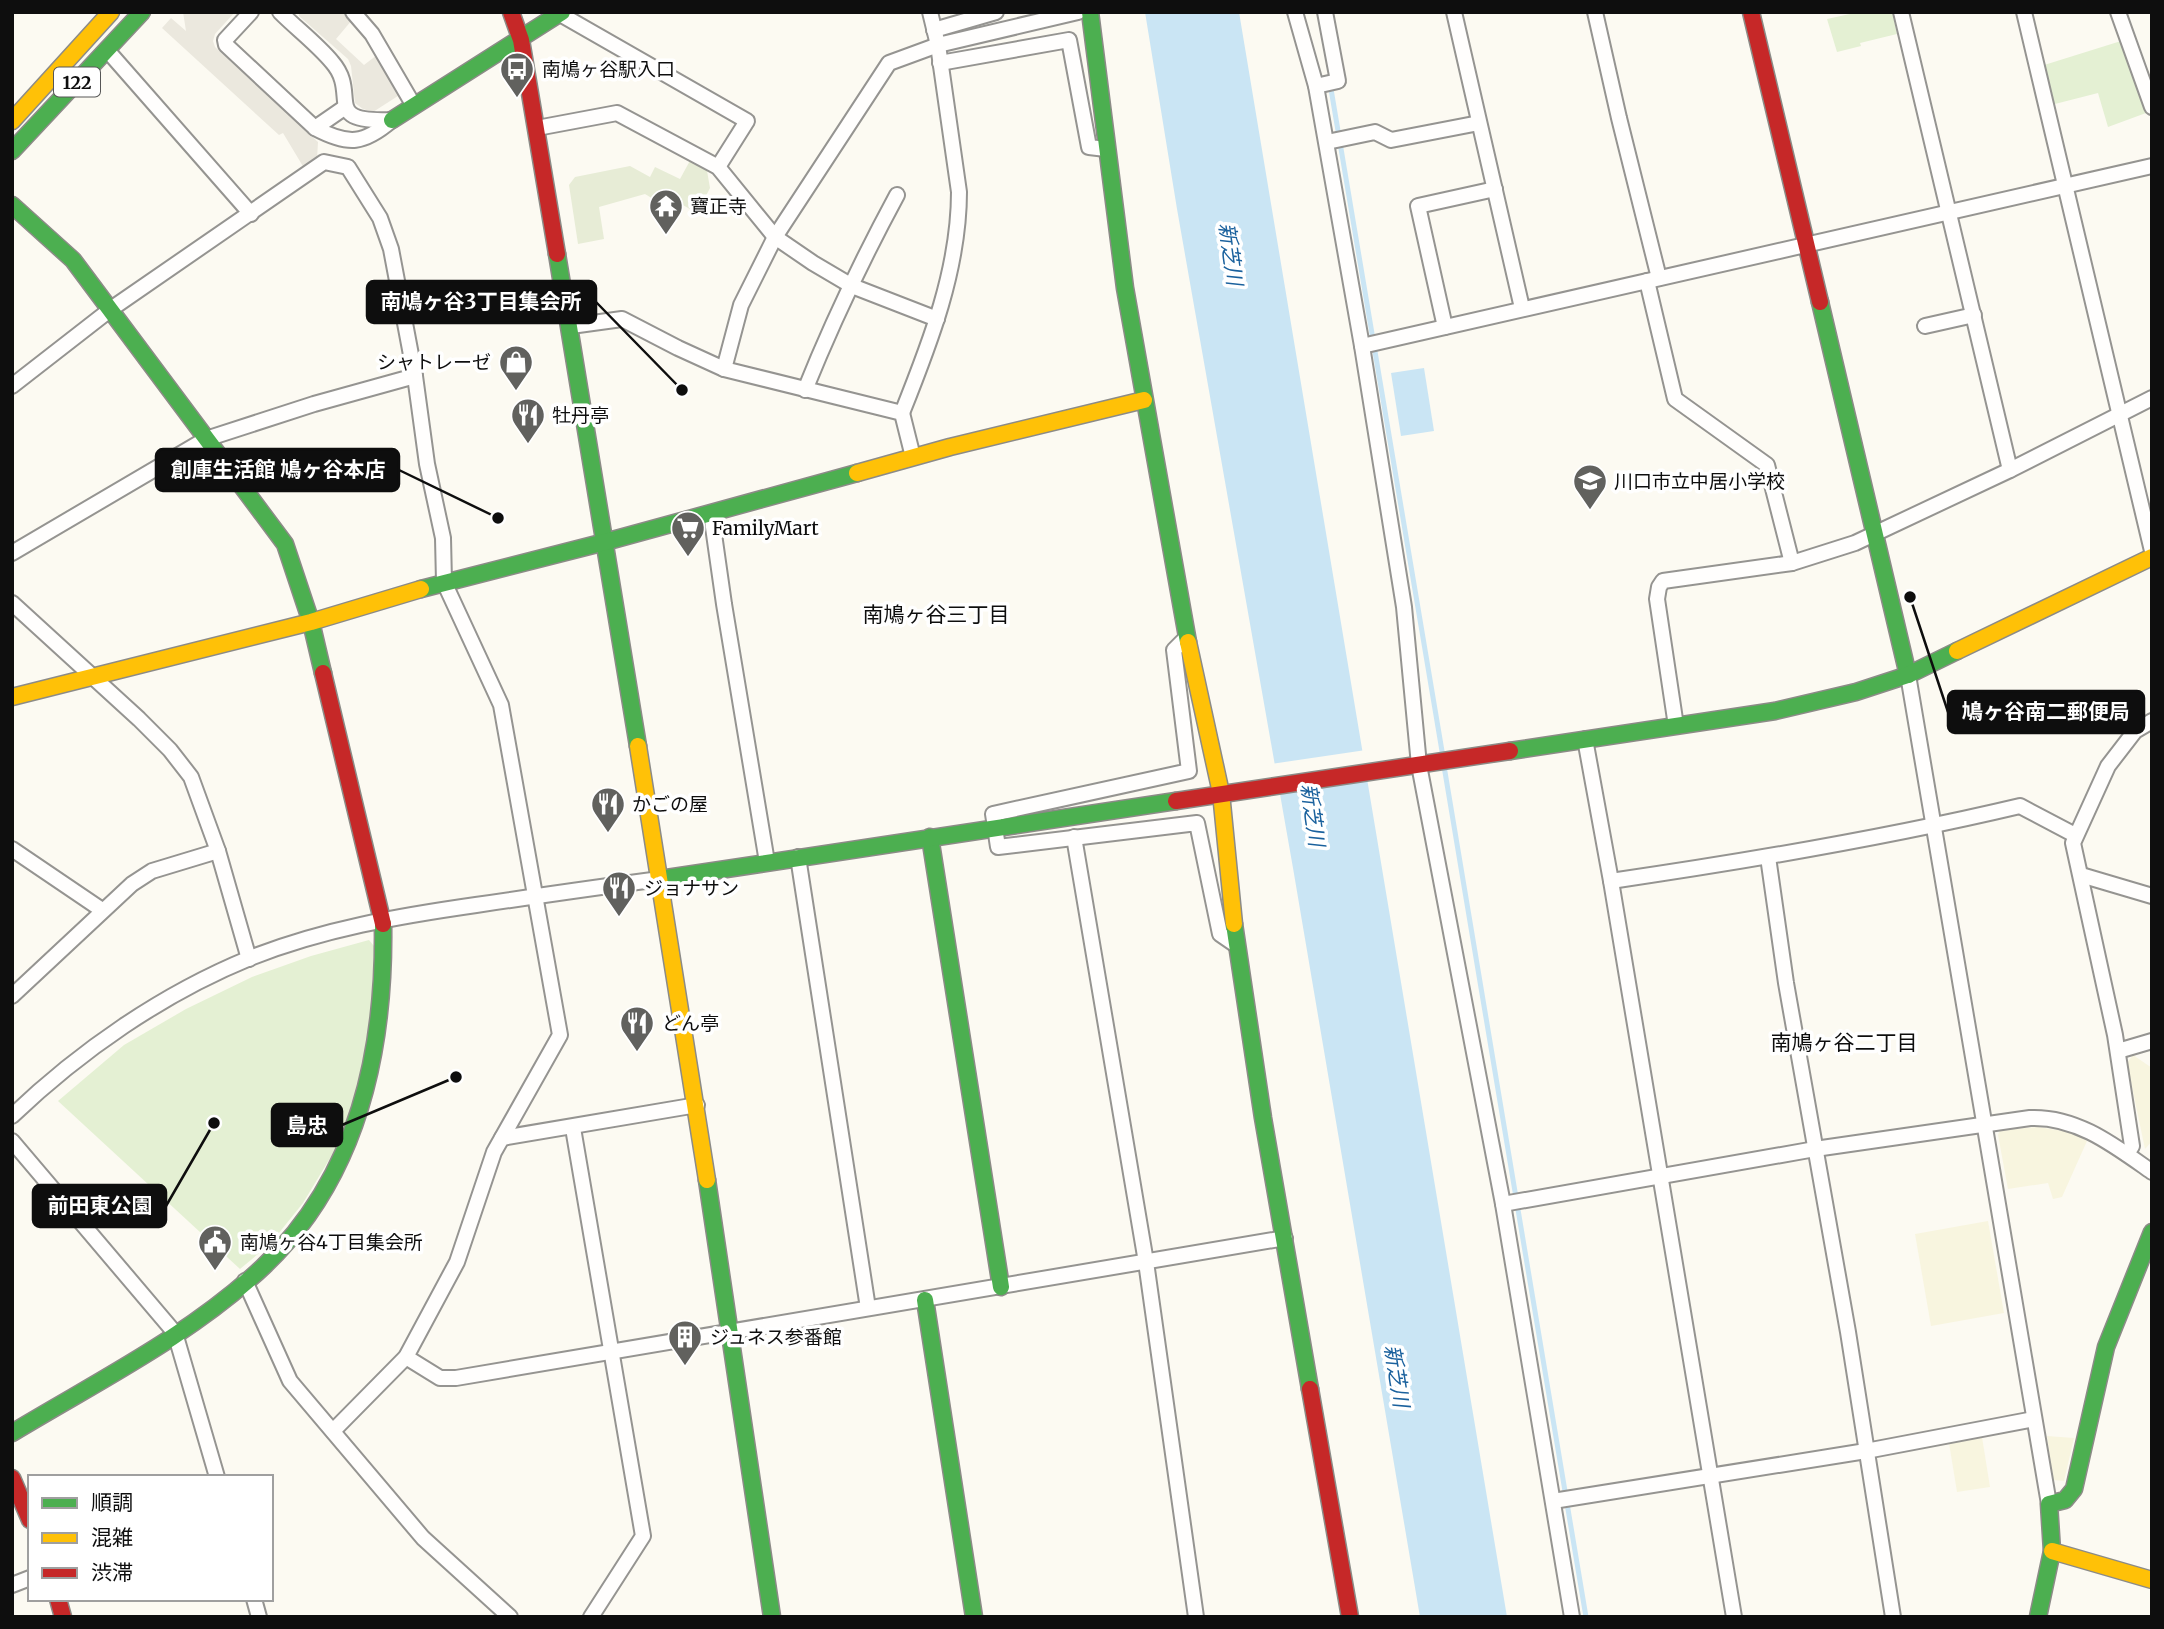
<svg xmlns="http://www.w3.org/2000/svg" width="2164" height="1629" viewBox="0 0 2164 1629" font-family="Merriweather,'Noto Sans JP',serif">
  <style>
    .farmland { fill: #f8f5df }
    .green { fill: #e4f0d3 }
    .cemetery { fill: #e7ecd6 }
    .plaza { fill: #ebe8de }
    .water { fill: #cae5f4 }
    .pier { fill: #fcfaf2 }
    .lines { fill: none; stroke-linecap: round; stroke-linejoin: round }
    .stream { stroke: #cae5f4; stroke-width: 5 }
    .street-casing { stroke: #959491; stroke-width: 18 }
    .fast-casing { stroke: #8c8b87; stroke-width: 19 }
    .slow-casing { stroke: #8c8b87; stroke-width: 19 }
    .jam-casing { stroke: #8c8b87; stroke-width: 19 }
    .street { stroke: #fffefd; stroke-width: 14 }
    .fast { stroke: #4caf50; stroke-width: 16 }
    .slow { stroke: #ffc107; stroke-width: 16 }
    .jam { stroke: #c62828; stroke-width: 16 }
    .labels { text-anchor: middle; dominant-baseline: central; stroke-width: 7; stroke-linejoin: round; paint-order: stroke }
    .shield { fill: #fff; stroke: #565656; stroke-width: 2 }
    .shield-label { font-size: 18px; font-weight: bold; fill: #0e0e0e }
    .poi-label { font-size: 19px; fill: #0e0e0e; stroke: #fff; text-anchor: start }
    .water-label { font-size: 21px; font-style: italic; fill: #1a619d; stroke: #fff }
    .neighbourhood-label { font-size: 21px; fill: #0e0e0e; stroke: #fff }
    .leader { fill: none; stroke: #0e0e0e; stroke-width: 2.5 }
    .callout-dot { fill: #0e0e0e; stroke: #fff; stroke-width: 2.5 }
    .callout { fill: #0e0e0e; stroke: #0e0e0e; stroke-width: 2.5 }
    .callout-label { font-size: 21px; text-anchor: middle; font-weight: bold; fill: #fff }
  </style>
  <rect width="100%" height="100%" fill="#fcfaf2"/>
  <g class="farmland">
    <polygon points="2133,1055 2152,1068 2152,1141 2145,1149 2127,1063"/>
    <polygon points="2038,1127 2070,1132 2087,1141 2062,1197 2053,1199 2048,1183 2008,1189 1998,1135 2000,1130"/>
    <polygon points="1988,1221 2004,1313 1931,1326 1915,1234"/>
    <polygon points="2047,1436 2074,1438 2064,1481 2053,1480"/>
    <polygon points="1982,1437 1990,1487 1957,1492 1949,1443"/>
  </g>
  <g class="green">
    <polygon points="1859,12 1892,12 1897,34 1860,43 1861,46 1837,52 1827,19"/>
    <polygon points="2121,41 2146,113 2108,127 2098,93 2051,105 2041,66"/>
    <polygon points="369,940 374,946 371,1015 366,1051 358,1089 338,1145 303,1203 270,1244 240,1269 58,1101 124,1045 186,1009 252,977 311,956"/>
  </g>
  <polygon class="cemetery" points="692,157 706,165 710,188 697,213 665,195 660,203 645,194 599,207 604,239 578,244 569,185 575,177 630,166 650,177 655,167 680,179"/>
  <g class="plaza">
    <polygon points="183,12 235,12 215,34 213,41 215,47 318,142 317,159 304,168 283,133 279,135 162,28 171,18 186,31"/>
    <polygon points="299,12 344,12 352,20 336,39 364,65 377,55 401,94 373,112 363,109 355,103 351,66 348,59 299,16"/>
  </g>
  <g class="water">
    <polygon points="1145,12 1239,12 1507,1617 1420,1617 1293,868 1177,209"/>
    <polygon points="1424,368 1434,431 1401,436 1391,373"/>
  </g>
  <polygon class="pier" points="1366,750 1371,780 1277,795 1271,764"/>
  <g class="lines">
    <g class="stream">
      <polyline points="1330,83 1443,757"/>
      <polyline points="1444,766 1586,1617"/>
    </g>
    <g class="street-casing">
      <g id="street">
        <path d="M251,12L225,40L226,45L315,128C349,146 364,144 392,120"/>
        <path d="M280,12C297,29 317,44 332,62C361,95 319,123 392,120"/>
        <polyline points="353,12 372,34 414,106"/>
        <polyline points="1295,12 1316,86 1362,346 1404,607 1419,765 1503,1204 1572,1617"/>
        <polyline points="1454,12 1522,308"/>
        <polyline points="1595,12 1619,118 1659,278"/>
        <polyline points="1901,12 2010,470"/>
        <polyline points="2024,12 2152,551"/>
        <polyline points="2118,12 2152,107"/>
        <polyline points="560,14 747,121 718,167"/>
        <polyline points="934,30 996,12"/>
        <polyline points="107,50 251,214"/>
        <polyline points="940,63 1069,40 1089,147 1106,149"/>
        <polyline points="1316,86 1338,81 1325,12"/>
        <polyline points="315,128 344,108"/>
        <polyline points="537,128 617,113 718,167 775,237 813,263 852,286 937,319"/>
        <polyline points="1327,142 1375,132 1391,140 1479,123"/>
        <polyline points="1647,281 1675,399 1767,465 1792,563"/>
        <polyline points="571,326 622,319 678,348 724,369 902,413 913,457"/>
        <polyline points="1925,326 1974,315"/>
        <polyline points="1445,327 1418,206 1495,189"/>
        <polyline points="1362,346 2152,166"/>
        <polyline points="724,369 741,305 775,237 889,63 938,45 1078,12"/>
        <polyline points="12,386 111,309 324,162 348,167 380,218 391,249 415,376 427,464 443,538 444,582 501,705 560,1035 494,1152 457,1262 406,1357 333,1431"/>
        <path d="M805,390C832,323 863,258 897,195"/>
        <path d="M902,413C930,343 959,269 959,192L938,45L930,12"/>
        <polyline points="711,513 724,604 767,862"/>
        <polyline points="12,553 206,439 314,404 415,376"/>
        <polyline points="12,603 139,719 170,750 191,777 218,851 249,959"/>
        <polyline points="1187,637 1174,650 1189,771 993,814 998,847 1197,823 1220,934 1236,945"/>
        <polyline points="1908,675 2049,1504"/>
        <polyline points="1676,726 1657,599 1659,587 1663,581 1792,563 1855,543 2010,470 2152,398"/>
        <polyline points="1585,739 1611,881 1734,1617"/>
        <polyline points="1074,837 1146,1262 1196,1617"/>
        <polyline points="12,849 102,910"/>
        <polyline points="798,857 868,1308"/>
        <polyline points="1768,857 1786,983 1848,1332 1893,1617"/>
        <polyline points="2081,875 2152,896"/>
        <path d="M1611,881C1748,861 1885,838 2020,806L2075,835"/>
        <polyline points="12,996 132,884 152,871 218,851"/>
        <polyline points="2118,1051 2152,1041"/>
        <path d="M12,1116C80,1051 162,994 250,958C323,929 399,916 476,905C537,896 599,887 660,879"/>
        <polyline points="573,1128 643,1536 591,1617"/>
        <polyline points="502,1138 697,1105"/>
        <polyline points="12,1141 175,1333 217,1477"/>
        <polyline points="2127,1154 2132,1146 2115,1035 2073,843 2108,766 2135,731 2152,721"/>
        <path d="M1503,1204L1815,1149L2030,1118C2077,1116 2115,1146 2152,1172"/>
        <polyline points="245,1281 290,1381 423,1538 510,1617"/>
        <polyline points="406,1357 440,1378 456,1378 1285,1238"/>
        <polyline points="1553,1501 1866,1451 2034,1419"/>
        <polyline points="12,1585 30,1578"/>
        <polyline points="254,1599 259,1617"/>
      </g>
    </g>
    <g class="fast-casing">
      <g id="fast">
        <polyline points="1090,12 1125,288 1188,642"/>
        <polyline points="392,120 562,12"/>
        <polyline points="12,151 142,12"/>
        <polyline points="12,205 73,260 285,544 311,622 323,673"/>
        <polyline points="557,254 638,746"/>
        <polyline points="1820,302 1908,675"/>
        <polyline points="421,589 605,542 857,473"/>
        <polyline points="1510,751 1775,711 1856,692 1908,675 1957,651"/>
        <polyline points="930,837 1001,1287"/>
        <polyline points="660,879 1176,801"/>
        <polyline points="1234,924 1263,1118 1310,1389"/>
        <polyline points="707,1180 772,1617"/>
        <polyline points="925,1300 974,1617"/>
        <path d="M12,1433C98,1381 191,1335 264,1266C359,1176 385,1050 383,924"/>
        <polyline points="2038,1617 2052,1551 2049,1504 2065,1500 2074,1489 2106,1347 2152,1232"/>
      </g>
    </g>
    <g class="slow-casing">
      <g id="slow">
        <polyline points="12,121 111,12"/>
        <polyline points="857,473 950,447 1144,400"/>
        <polyline points="1188,642 1221,793 1234,924"/>
        <polyline points="1957,651 2152,557"/>
        <polyline points="12,697 311,622 421,589"/>
        <polyline points="638,746 707,1180"/>
        <polyline points="2052,1551 2152,1580"/>
      </g>
    </g>
    <g class="jam-casing">
      <g id="jam">
        <polyline points="511,12 521,40 557,254"/>
        <polyline points="1751,12 1820,302"/>
        <polyline points="323,673 383,924"/>
        <polyline points="1176,801 1510,751"/>
        <polyline points="1310,1389 1350,1617"/>
        <polyline points="12,1478 30,1520"/>
        <polyline points="58,1599 63,1617"/>
      </g>
    </g>
    <use href="#street" class="street"/>
    <use href="#fast" class="fast"/>
    <use href="#slow" class="slow"/>
    <use href="#jam" class="jam"/>
  </g>
  <defs>
    <g id="bus-pin" transform="scale(1.75)"><path d="M0 17L-7.5 6A9.5 9.5 0 1 1 7.5 6Z" fill="#61615e" stroke="#fff"/><path d="M-5-6H5V4H4V6H2V4H-2V6H-4V4H-5ZM-3.5-4V0h7V-4ZM-3.5 1.2v1.5H-2V1.2ZM2 1.2v1.5H3.5V1.2Z" fill="#fff"/></g>
    <g id="temple-pin" transform="scale(1.75)"><path d="M0 17L-7.5 6A9.5 9.5 0 1 1 7.5 6Z" fill="#61615e" stroke="#fff"/><path d="M0-6L5-2H3V0L6.5 2.5H4V6H1.5V3h-3V6H-4V2.5H-6.5L-3 0V-2H-5Z" fill="#fff"/></g>
    <g id="shop-pin" transform="scale(1.75)"><path d="M0 17L-7.5 6A9.5 9.5 0 1 1 7.5 6Z" fill="#61615e" stroke="#fff"/><path d="M-5-2.5h2.3a2.7 3.5 0 0 1 5.4 0H5L5.5 6h-11ZM-1.5-2.5h3a1.5 2.3 0 0 0-3 0Z" fill="#fff"/></g>
    <g id="restaurant-pin" transform="scale(1.75)"><path d="M0 17L-7.5 6A9.5 9.5 0 1 1 7.5 6Z" fill="#61615e" stroke="#fff"/><path d="M-5-6h1v4h1v-4h1v4h1v-4h1v5L-1.5 .5V6h-2V.5L-5-1ZM5-6V6H3V1.5H1.5Q1.5-4 5-6Z" fill="#fff"/></g>
    <g id="school-pin" transform="scale(1.75)"><path d="M0 17L-7.5 6A9.5 9.5 0 1 1 7.5 6Z" fill="#61615e" stroke="#fff"/><path d="M0-5L7-2L0 1L-7-2ZM-4 1L0 2.5L4 1V4Q0 6-4 4Z" fill="#fff"/></g>
    <g id="supermarket-pin" transform="scale(1.75)"><path d="M0 17L-7.5 6A9.5 9.5 0 1 1 7.5 6Z" fill="#61615e" stroke="#fff"/><path d="M-6-5.5h2.5l.6 2H6L4.5 2H-2.5L-4.4-4H-6ZM-1.5 3.2a1.3 1.3 0 1 0 .1 0ZM3 3.2a1.3 1.3 0 1 0 .1 0Z" fill="#fff"/></g>
    <g id="civic-pin" transform="scale(1.75)"><path d="M0 17L-7.5 6A9.5 9.5 0 1 1 7.5 6Z" fill="#61615e" stroke="#fff"/><path d="M-.6-6.5H3V-4.5H.6V-3L4-1V1h2V6H-6V1h2V-1L-.6-3ZM-1.2 2.5V6h2.4V2.5Z" fill="#fff"/></g>
    <g id="building-pin" transform="scale(1.75)"><path d="M0 17L-7.5 6A9.5 9.5 0 1 1 7.5 6Z" fill="#61615e" stroke="#fff"/><path d="M-4-6H4V6H1V3H-1V6H-4ZM-2.5-4.3h1.7v1.8h-1.7ZM.8-4.3h1.7v1.8H.8ZM-2.5-1h1.7V.8h-1.7ZM.8-1h1.7V.8H.8Z" fill="#fff"/></g>
  </defs>
  <g fill-rule="evenodd">
    <use href="#bus-pin" x="517" y="69"/>
    <use href="#temple-pin" x="666" y="206"/>
    <use href="#shop-pin" x="516" y="362"/>
    <use href="#restaurant-pin" x="528" y="415"/>
    <use href="#school-pin" x="1590" y="481"/>
    <use href="#supermarket-pin" x="688" y="528"/>
    <use href="#restaurant-pin" x="608" y="804"/>
    <use href="#restaurant-pin" x="619" y="888"/>
    <use href="#restaurant-pin" x="637" y="1023"/>
    <use href="#civic-pin" x="215" y="1242"/>
    <use href="#building-pin" x="685" y="1337"/>
  </g>
  <g class="labels">
    <rect class="shield" x="54" y="67.5" width="46" height="29" rx="5"/>
    <g class="shield-label">
      <text x="77" y="82">122</text>
    </g>
    <g class="poi-label">
      <text x="542" y="69">南鳩ヶ谷駅入口</text>
      <text x="690" y="206">寶正寺</text>
      <text x="491" y="362" text-anchor="end">シャトレーゼ</text>
      <text x="552" y="415">牡丹亭</text>
      <text x="1614" y="481">川口市立中居小学校</text>
      <text x="712" y="528">FamilyMart</text>
      <text x="632" y="804">かごの屋</text>
      <text x="644" y="888">ジョナサン</text>
      <text x="662" y="1023">どん亭</text>
      <text x="240" y="1242">南鳩ヶ谷4丁目集会所</text>
      <text x="710" y="1337">ジュネス参番館</text>
    </g>
    <g class="water-label">
      <text transform="translate(1231 254) rotate(82)">新芝川</text>
      <text transform="translate(1313 815) rotate(82)">新芝川</text>
      <text transform="translate(1397 1376) rotate(81)">新芝川</text>
    </g>
    <g class="neighbourhood-label">
      <text x="936" y="614">南鳩ヶ谷三丁目</text>
      <text x="1844" y="1042">南鳩ヶ谷二丁目</text>
    </g>
  </g>
  <path class="leader" d="M682 390L596 302M498 518L399 470M1910 597L1948 712M456 1077L342 1125M214 1123L166 1206"/>
  <g class="callout-dot">
    <circle cx="682" cy="390" r="7"/>
    <circle cx="498" cy="518" r="7"/>
    <circle cx="1910" cy="597" r="7"/>
    <circle cx="456" cy="1077" r="7"/>
    <circle cx="214" cy="1123" r="7"/>
  </g>
  <g class="callout">
    <rect x="367" y="281" width="229" height="42" rx="7"/>
    <rect x="156" y="449" width="243" height="42" rx="7"/>
    <rect x="1948" y="691" width="196" height="42" rx="7"/>
    <rect x="272" y="1104" width="70" height="42" rx="7"/>
    <rect x="33" y="1185" width="133" height="42" rx="7"/>
  </g>
  <g class="callout-label">
    <text x="481" y="309">南鳩ヶ谷3丁目集会所</text>
    <text x="278" y="477">創庫生活館 鳩ヶ谷本店</text>
    <text x="2046" y="719">鳩ヶ谷南二郵便局</text>
    <text x="307" y="1133">島忠</text>
    <text x="100" y="1213">前田東公園</text>
  </g>
  <rect width="2164" height="1629" fill="none" stroke="#0e0e0e" stroke-width="28"/>
  <rect x="28" y="1475" width="245" height="126" fill="#ffffff" stroke="#9f9f9f" stroke-width="2"/>
  <rect x="42" y="1498" width="35" height="10" fill="#4caf50" stroke="#9f9f9f" stroke-width="2"/>
  <text x="91" y="1510" font-size="21" fill="#0e0e0e">順調</text>
  <rect x="42" y="1533" width="35" height="10" fill="#ffc107" stroke="#9f9f9f" stroke-width="2"/>
  <text x="91" y="1545" font-size="21" fill="#0e0e0e">混雑</text>
  <rect x="42" y="1568" width="35" height="10" fill="#c62828" stroke="#9f9f9f" stroke-width="2"/>
  <text x="91" y="1580" font-size="21" fill="#0e0e0e">渋滞</text>
</svg>
